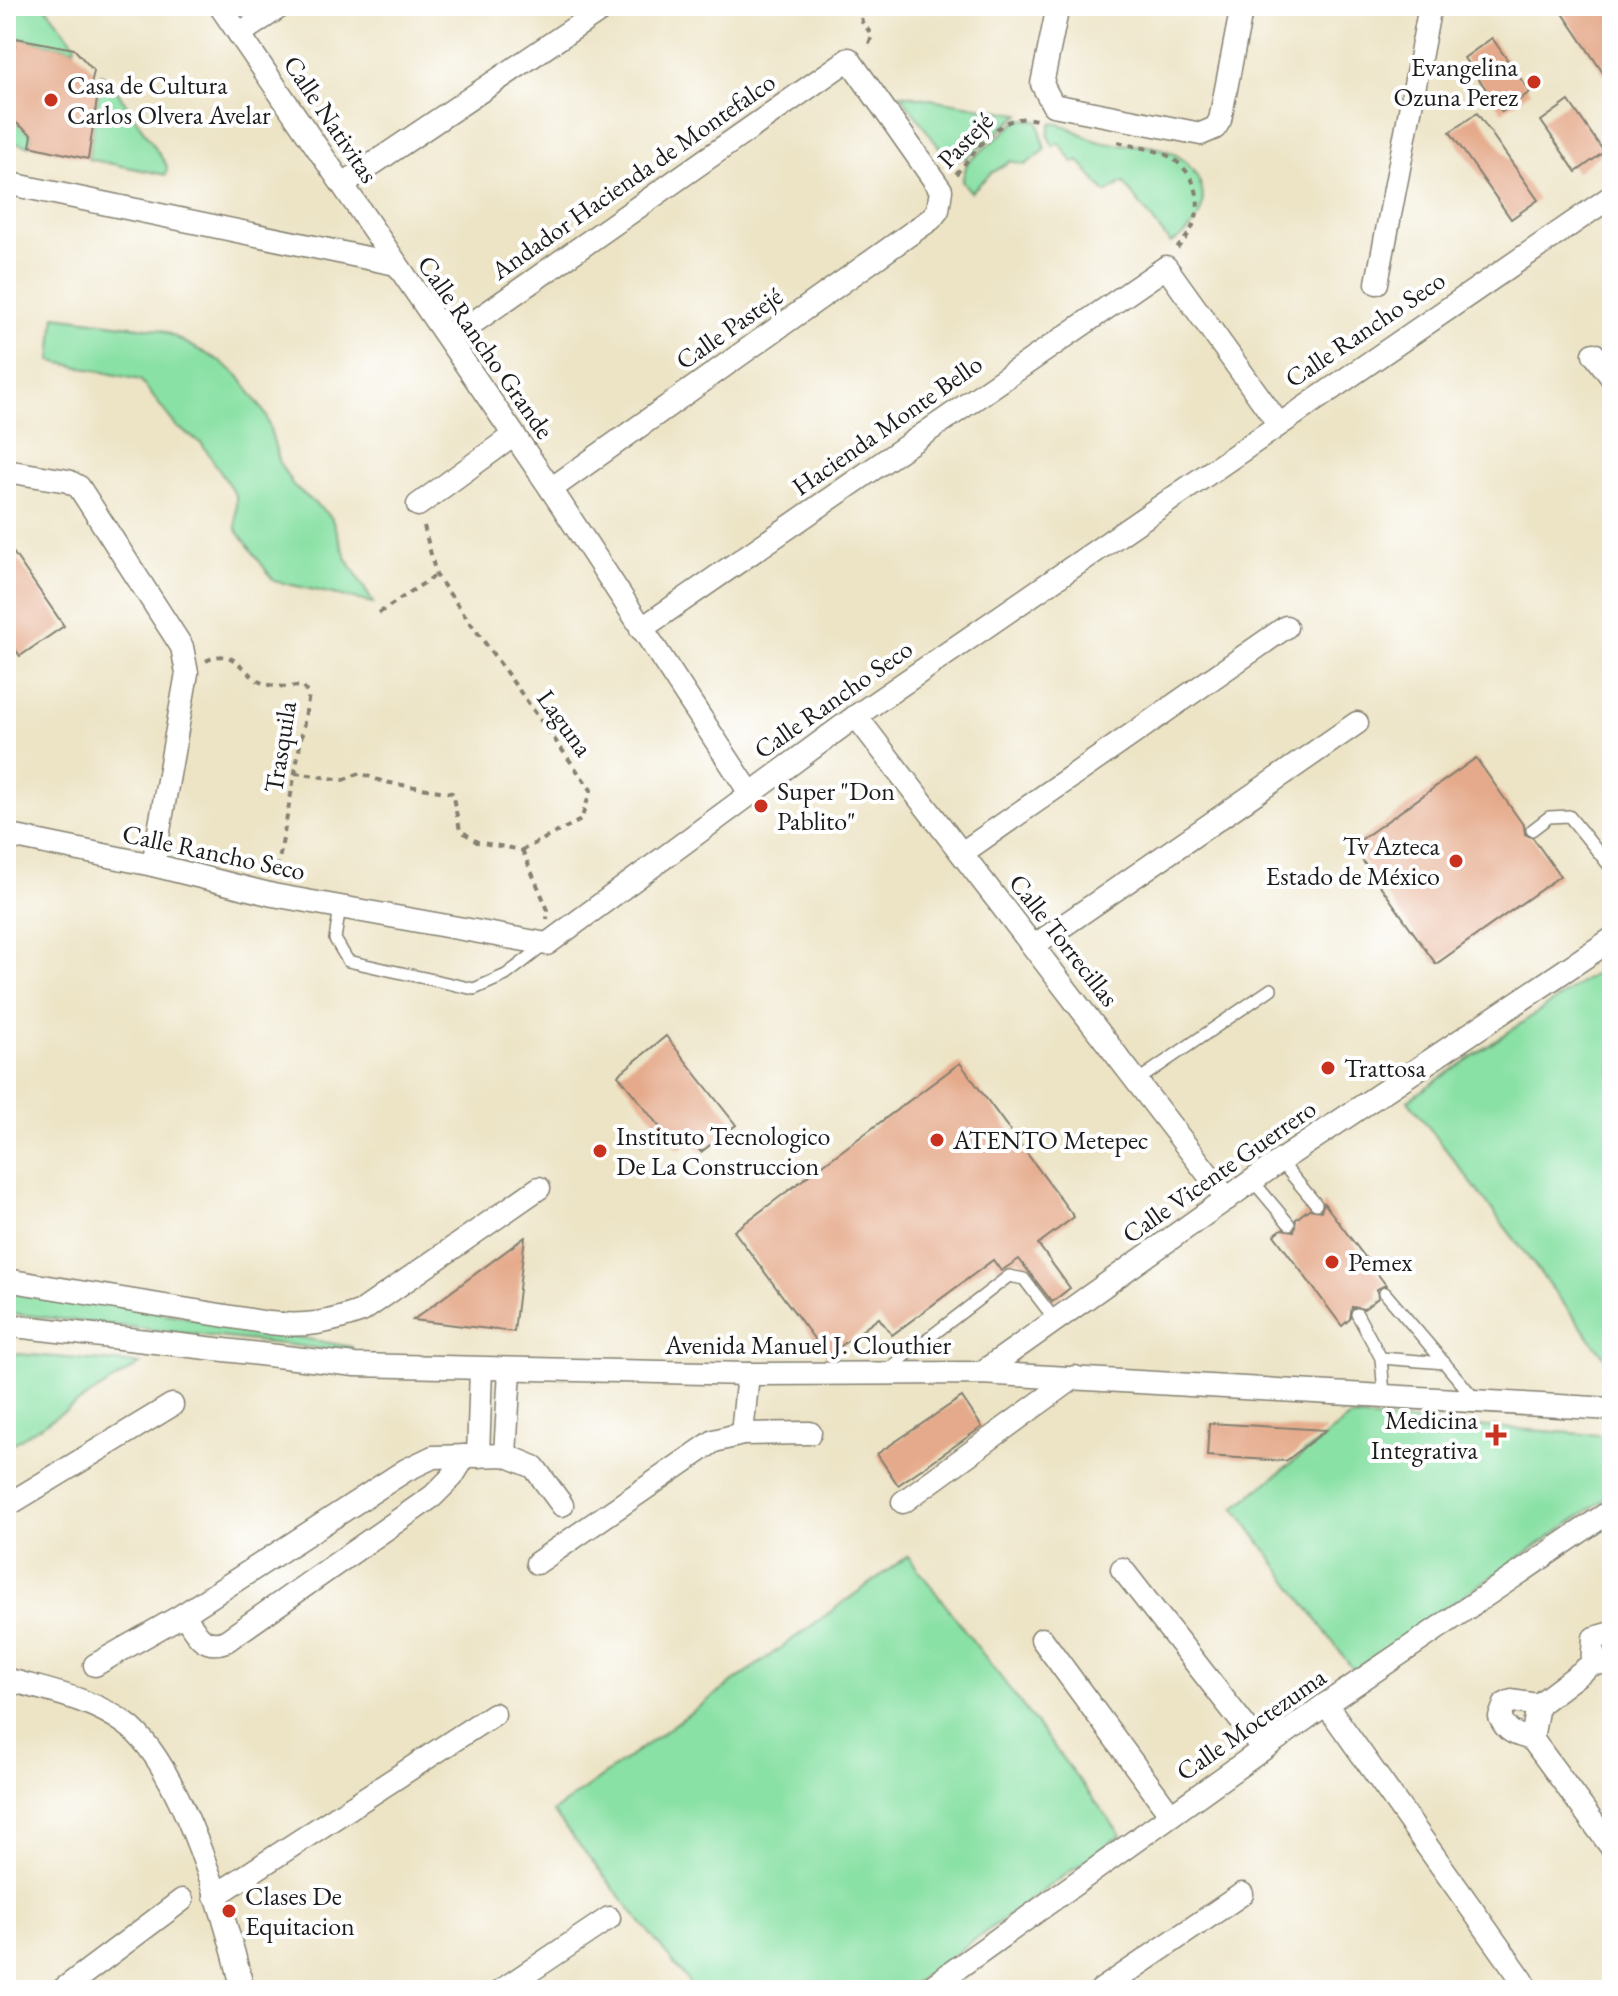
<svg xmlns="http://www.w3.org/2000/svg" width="1618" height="1996" viewBox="0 0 1618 1996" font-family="'EB Garamond',serif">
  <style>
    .green { fill: #8ae1a5; stroke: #537e60; stroke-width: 2 }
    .building { fill: #e5aa8b }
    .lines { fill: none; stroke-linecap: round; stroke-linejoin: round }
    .service-casing { stroke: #848071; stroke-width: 14 }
    .minor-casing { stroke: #848071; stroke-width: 25 }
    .path { stroke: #848071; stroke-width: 4; stroke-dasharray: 6 6; stroke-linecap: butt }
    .service { stroke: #fff; stroke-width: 11 }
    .minor { stroke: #fff; stroke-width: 22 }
    .poi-dot { fill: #c8321e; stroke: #fff; stroke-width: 3 }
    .labels { text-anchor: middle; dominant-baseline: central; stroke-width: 8; stroke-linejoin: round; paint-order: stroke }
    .poi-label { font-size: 26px; fill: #1c1c1c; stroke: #fff; text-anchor: start }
    .street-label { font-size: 26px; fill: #1c1c1c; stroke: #fff }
  </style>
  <rect width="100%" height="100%" fill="#fff"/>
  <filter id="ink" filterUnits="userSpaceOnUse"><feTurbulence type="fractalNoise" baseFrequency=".0125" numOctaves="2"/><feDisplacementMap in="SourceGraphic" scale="16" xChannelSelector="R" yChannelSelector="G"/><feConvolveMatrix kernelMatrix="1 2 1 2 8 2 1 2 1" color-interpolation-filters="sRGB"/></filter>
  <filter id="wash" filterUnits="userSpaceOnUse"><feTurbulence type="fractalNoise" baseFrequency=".006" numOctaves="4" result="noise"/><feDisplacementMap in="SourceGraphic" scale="32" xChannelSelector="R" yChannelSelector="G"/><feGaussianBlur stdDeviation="1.8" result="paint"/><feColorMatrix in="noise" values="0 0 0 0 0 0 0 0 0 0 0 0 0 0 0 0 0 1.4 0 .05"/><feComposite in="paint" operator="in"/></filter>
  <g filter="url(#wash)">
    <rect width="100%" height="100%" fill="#ede4c6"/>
    <g class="green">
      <polygon points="9,6 45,6 75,44 74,49 16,38 13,56 6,55"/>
      <polygon points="101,74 114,86 167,166 166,175 88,159"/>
      <polygon points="900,94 1020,114 966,158 949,161"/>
      <polygon points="6,114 32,135 30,146 6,141"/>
      <polygon points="1020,119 1038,121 1045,150 1025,165 1011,161 990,174 971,192 962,181 967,163"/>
      <path d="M1051,123C1069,124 1077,133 1091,139C1114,150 1154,137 1182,159C1215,186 1207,227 1170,243L1123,182L1106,193L1079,161L1074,163L1059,143L1053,146L1048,136Z"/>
      <polygon points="55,316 162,330 220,361 239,376 266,415 280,464 293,485 331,517 346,557 373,603 274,581 236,529 236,496 202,444 176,426 140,380 51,361"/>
      <polygon points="1612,962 1612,1367 1408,1100"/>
      <polygon points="6,1285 352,1347 351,1352 6,1313"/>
      <polygon points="6,1353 140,1364 6,1448"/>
      <polygon points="1350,1417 1612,1436 1612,1494 1354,1671 1235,1508"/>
      <polygon points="908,1556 1121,1835 904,1990 695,1990 553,1812"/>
    </g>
    <g id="blocks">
      <g class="building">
        <polygon points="1558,6 1607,6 1612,14 1612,86"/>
        <polygon points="16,38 74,49 94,71 91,84 99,86 88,159 30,146 32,135 6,115 6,55 13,56"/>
        <polygon points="1492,38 1530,92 1502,112 1464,58"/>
        <polygon points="1569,101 1604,152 1576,172 1541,121"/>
        <polygon points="1477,113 1538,200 1511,219 1450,132"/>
        <polygon points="6,542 64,626 20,656 6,636"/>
        <polygon points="1476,758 1524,826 1525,834 1533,838 1560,876 1436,964 1352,846"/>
        <polygon points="666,1036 736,1125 701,1152 691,1140 678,1150 618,1075"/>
        <polygon points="960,1063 1074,1217 1038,1244 1070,1288 1052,1302 1019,1259 1001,1271 993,1260 892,1335 879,1318 827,1356 734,1231"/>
        <polygon points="1324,1203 1386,1285 1377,1289 1378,1298 1364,1309 1352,1307 1350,1319 1342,1326 1274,1235 1282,1229 1294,1231 1296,1219 1309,1209 1321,1211"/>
        <polygon points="525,1237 514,1332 413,1320"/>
        <polygon points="962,1397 982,1427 898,1485 877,1454"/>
        <polygon points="1209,1423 1326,1430 1286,1461 1207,1456"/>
      </g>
    </g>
  </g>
  <g filter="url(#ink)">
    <use href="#blocks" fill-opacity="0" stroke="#848071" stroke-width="2"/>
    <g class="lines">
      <g class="service-casing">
        <g id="service">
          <polyline points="1532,830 1549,817 1569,816 1612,869"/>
          <polyline points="340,907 335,939 348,961 474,989 506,975 545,945"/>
          <polyline points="1137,1081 1271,989"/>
          <polyline points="1280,1161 1316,1204"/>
          <polyline points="1253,1181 1289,1224"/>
          <polyline points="1385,1293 1475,1399"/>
          <polyline points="1357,1314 1381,1358 1384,1394"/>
          <polyline points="1381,1358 1445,1363"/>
          <polyline points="886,1371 1009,1276 1024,1279 1055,1320"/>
        </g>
      </g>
      <g class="minor-casing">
        <g id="minor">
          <polyline points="220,6 551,489 750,793"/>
          <polyline points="1058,6 1042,84 1053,105 1201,134 1215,128 1220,120 1242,6"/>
          <polyline points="239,34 281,6"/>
          <polyline points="6,183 396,264"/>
          <polyline points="343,184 607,6"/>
          <polyline points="1377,283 1430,6"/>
          <polyline points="450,339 849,59 941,190 938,210 931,219 551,489"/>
          <polyline points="1594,354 1612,378"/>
          <polyline points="6,471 68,481 79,487 182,647 187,673 153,865"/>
          <polyline points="418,505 514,435"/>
          <polyline points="641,629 1166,267 1278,423"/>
          <polyline points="856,716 1227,1199"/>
          <polyline points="6,835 153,865 273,895 547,944 856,716 1612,196"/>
          <polyline points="962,853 1286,627"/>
          <polyline points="1034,946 1357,723"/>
          <path d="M6,1280L269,1323C304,1327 329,1323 362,1311L539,1188"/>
          <polyline points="6,1325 355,1365 748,1374 981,1373 1612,1409"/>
          <polyline points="981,1373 1280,1161 1612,939"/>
          <polyline points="742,1434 748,1374"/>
          <polyline points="505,1455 510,1370"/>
          <polyline points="478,1456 481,1369"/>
          <polyline points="903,1502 1075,1377"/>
          <polyline points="6,1506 172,1405"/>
          <polyline points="537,1563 714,1441 742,1434 810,1433"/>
          <polyline points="1122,1569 1263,1749"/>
          <polyline points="184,1614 406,1470 433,1457 505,1455 534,1467 562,1505"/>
          <polyline points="1042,1639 1171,1815"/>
          <polyline points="1612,1662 1592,1664 1538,1705 1532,1739 1612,1848"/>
          <polyline points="1592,1664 1594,1638 1612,1633"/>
          <path d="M95,1665L184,1614C195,1631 202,1650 226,1641L433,1496L452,1477L465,1456"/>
          <path d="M6,1679C47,1691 91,1698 126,1724C181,1764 227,1923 243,1990"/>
          <polyline points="1326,1704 1523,1981"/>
          <path d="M1532,1739C1516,1735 1506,1732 1500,1717L1505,1704L1512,1701L1538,1705"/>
          <polyline points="215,1896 494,1714"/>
          <polyline points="62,1990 182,1900"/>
          <polyline points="502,1990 609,1918"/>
          <polyline points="927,1990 1326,1704 1612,1510"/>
          <polyline points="1101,1990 1242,1894"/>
        </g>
      </g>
      <g class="path">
        <polyline points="859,6 862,22 872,35 868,47"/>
        <path d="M1118,142C1134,147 1158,149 1172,158C1206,182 1205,221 1177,248"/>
        <path d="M956,174C978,150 1000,110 1036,120"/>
        <polyline points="424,526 436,575 591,790 581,820 522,850"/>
        <polyline points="379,613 436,575"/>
        <path d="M206,661C231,647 239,667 257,680C268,688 289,687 302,686L309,695L276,877"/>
        <polyline points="295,773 343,780 360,773 384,782 452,793 460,830 477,842 522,850"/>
        <polyline points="522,850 548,910 547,919"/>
      </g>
      <use href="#service" class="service"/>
      <use href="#minor" class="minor"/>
    </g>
  </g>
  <g class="poi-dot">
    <circle cx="1534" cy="82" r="8"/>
    <circle cx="51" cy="100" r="8"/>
    <circle cx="761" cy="806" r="8"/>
    <circle cx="1456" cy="861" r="8"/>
    <circle cx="1328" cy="1068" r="8"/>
    <circle cx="937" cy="1140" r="8"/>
    <circle cx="600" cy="1151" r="8"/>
    <circle cx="1332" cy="1262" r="8"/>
    <path d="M1492 1423h8v8h8v8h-8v8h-8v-8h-8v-8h8z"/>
    <circle cx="229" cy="1911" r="8"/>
  </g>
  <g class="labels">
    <g class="poi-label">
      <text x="1518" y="67" text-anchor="end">Evangelina<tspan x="1518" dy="30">Ozuna Perez</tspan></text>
      <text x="67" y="85">Casa de Cultura<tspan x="67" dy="30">Carlos Olvera Avelar</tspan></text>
      <text x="777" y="791">Super "Don<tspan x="777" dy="30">Pablito"</tspan></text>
      <text x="1440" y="846" text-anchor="end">Tv Azteca<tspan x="1440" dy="30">Estado de México</tspan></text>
      <text x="1344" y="1068">Trattosa</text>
      <text x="616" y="1136">Instituto Tecnologico<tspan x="616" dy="30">De La Construccion</tspan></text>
      <text x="953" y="1140">ATENTO Metepec</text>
      <text x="1348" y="1262">Pemex</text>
      <text x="1478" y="1420" text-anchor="end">Medicina<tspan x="1478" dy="30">Integrativa</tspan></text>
      <text x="245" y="1896">Clases De<tspan x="245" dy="30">Equitacion</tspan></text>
    </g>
    <g class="street-label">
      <text transform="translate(331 119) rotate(56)">Calle Nativitas</text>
      <text transform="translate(965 140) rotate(-46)">Pastejé</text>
      <text transform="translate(633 176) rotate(-35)">Andador Hacienda de Montefalco</text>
      <text transform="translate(729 328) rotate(-35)">Calle Pastejé</text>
      <text transform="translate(1365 329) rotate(-34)">Calle Rancho Seco</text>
      <text transform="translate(486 347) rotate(55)">Calle Rancho Grande</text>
      <text transform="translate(887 425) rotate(-35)">Hacienda Monte Bello</text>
      <text transform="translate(833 699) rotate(-35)">Calle Rancho Seco</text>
      <text transform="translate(565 723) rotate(54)">Laguna</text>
      <text transform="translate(280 747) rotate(-81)">Trasquila</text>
      <text transform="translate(214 852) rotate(12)">Calle Rancho Seco</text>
      <text transform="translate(1064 940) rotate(52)">Calle Torrecillas</text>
      <text transform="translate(1219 1171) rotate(-35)">Calle Vicente Guerrero</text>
      <text x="808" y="1345">Avenida Manuel J. Clouthier</text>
      <text transform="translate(1251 1724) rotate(-35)">Calle Moctezuma</text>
    </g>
  </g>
  <rect width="1618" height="1996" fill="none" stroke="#fff" stroke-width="32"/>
</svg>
